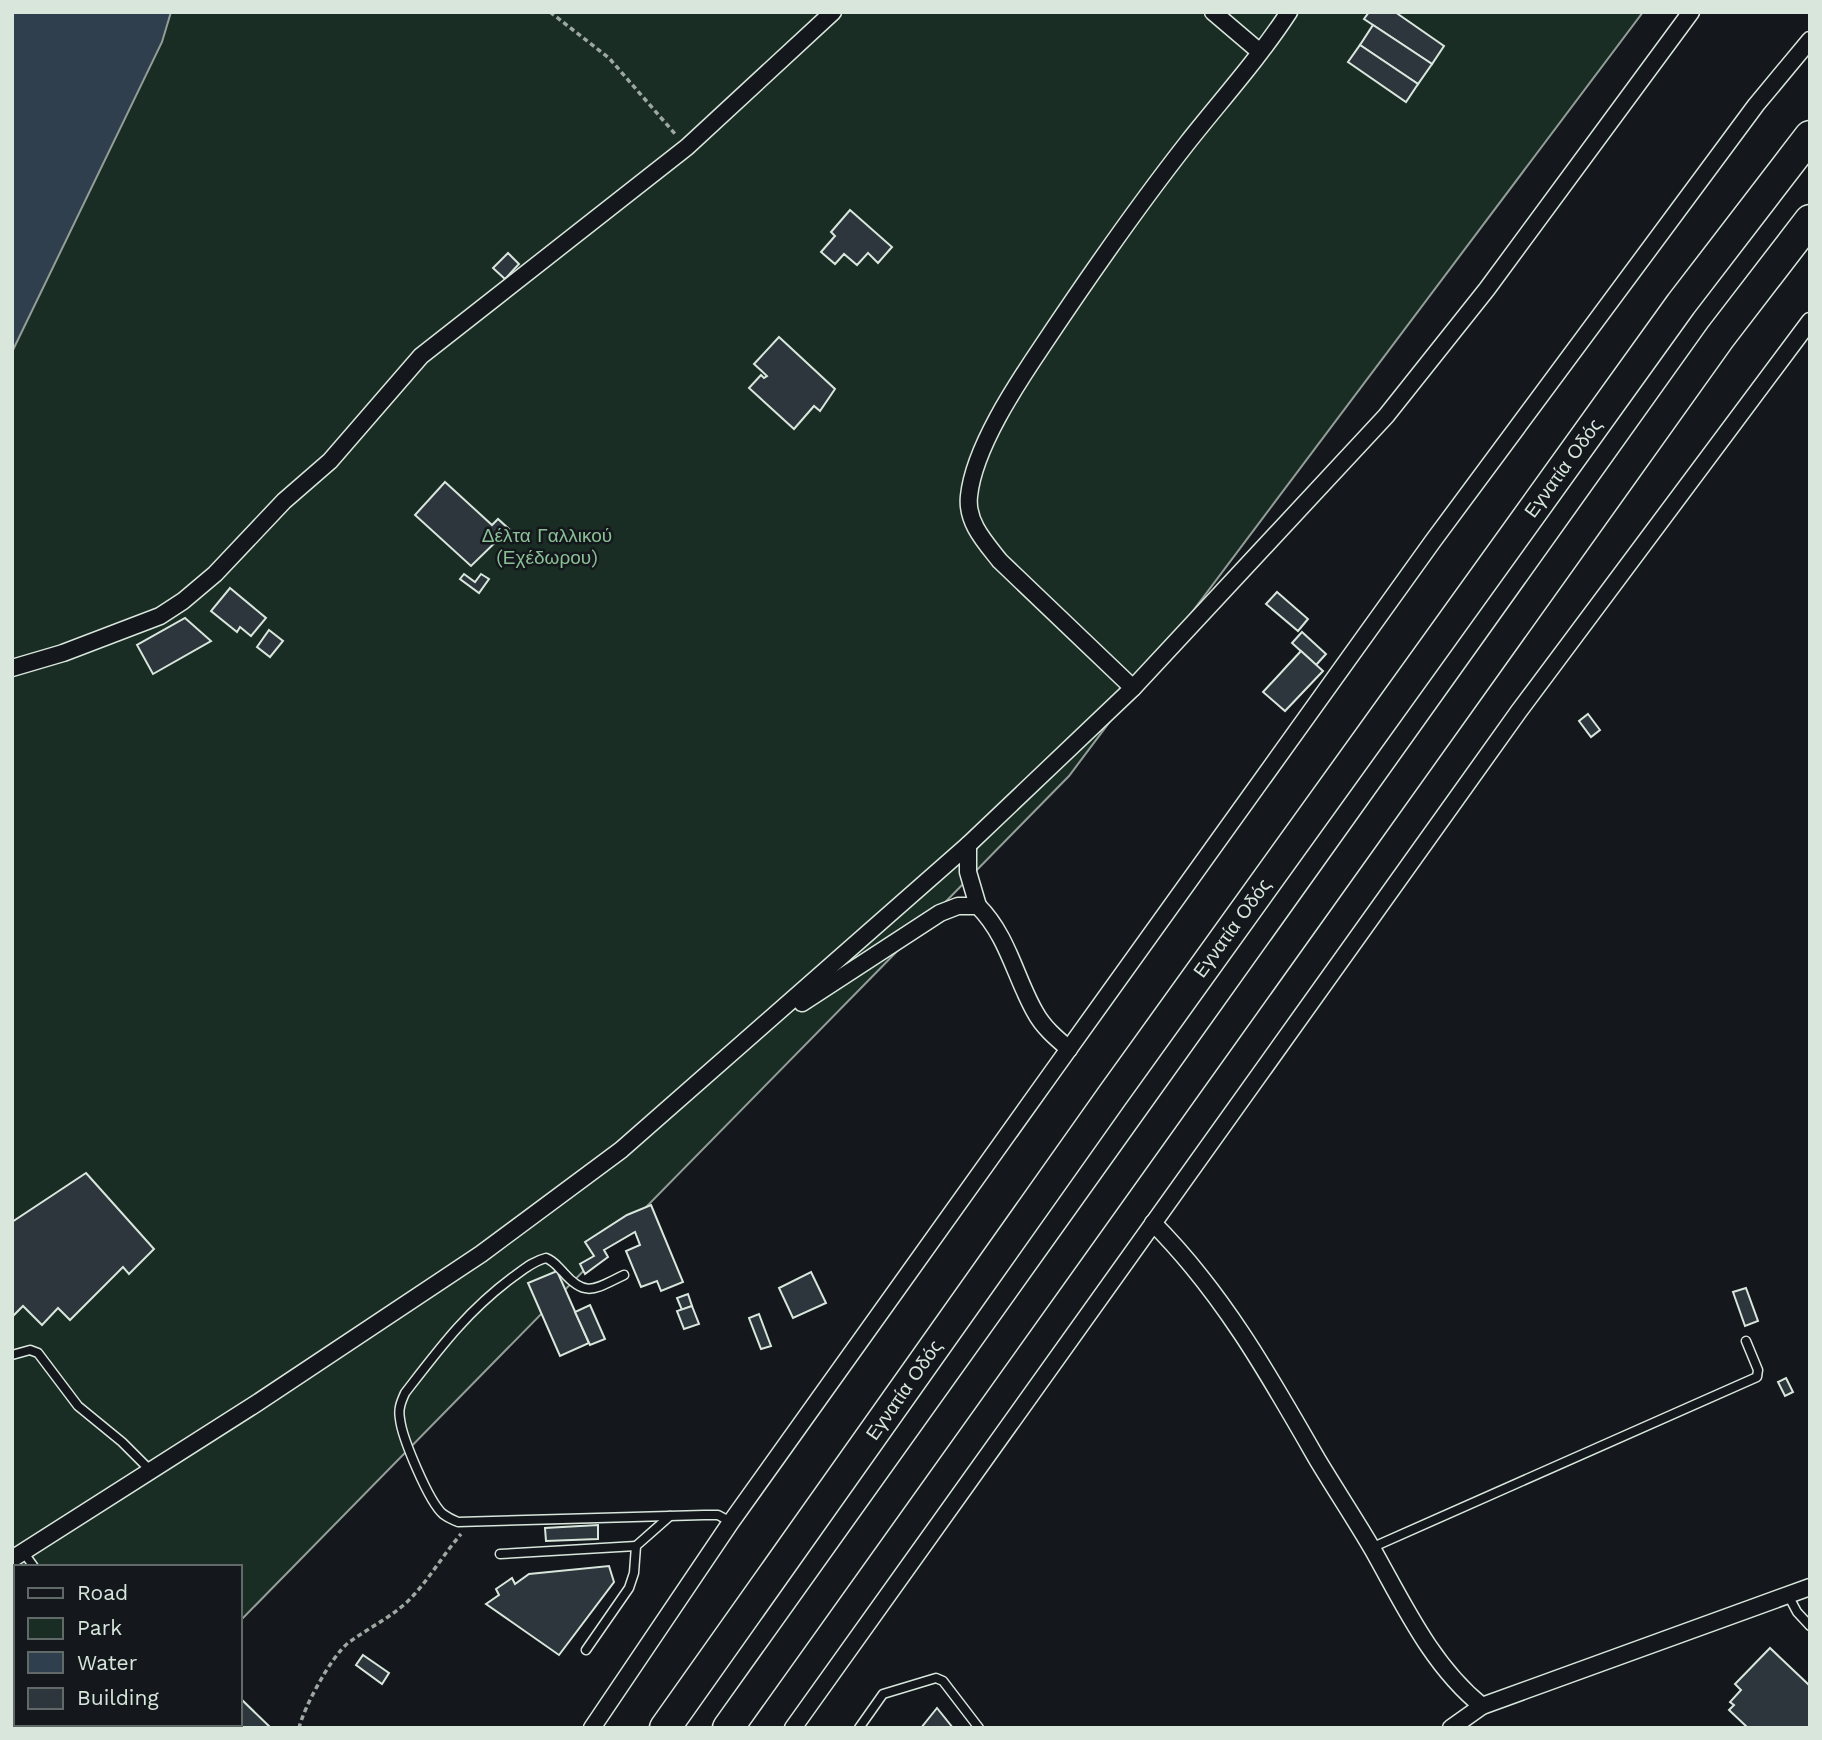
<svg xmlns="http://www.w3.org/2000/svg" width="1822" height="1740" viewBox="0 0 1822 1740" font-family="'Work Sans',sans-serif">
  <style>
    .green { fill: #1a2d24; stroke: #939e99; stroke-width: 2 }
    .water { fill: #2f3f4d; stroke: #939e99; stroke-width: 2 }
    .building { fill: #2c363c; stroke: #d8e6dc; stroke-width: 2 }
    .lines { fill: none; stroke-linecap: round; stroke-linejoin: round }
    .lane-casing { stroke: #d8e6dc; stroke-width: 11 }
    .street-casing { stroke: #d8e6dc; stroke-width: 19 }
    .highway-casing { stroke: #d8e6dc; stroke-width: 33 }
    .path { stroke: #9da8a2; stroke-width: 3.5; stroke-dasharray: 5 3.5; stroke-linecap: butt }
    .lane { stroke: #14181c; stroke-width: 8 }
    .street { stroke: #14181c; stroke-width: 16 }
    .highway { stroke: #14181c; stroke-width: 30 }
    .labels { text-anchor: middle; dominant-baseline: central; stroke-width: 5; stroke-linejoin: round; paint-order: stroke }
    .street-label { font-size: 19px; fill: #d8e6dc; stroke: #14181c }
    .park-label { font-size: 19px; fill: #8ac095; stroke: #14181c }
  </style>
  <rect width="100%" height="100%" fill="#14181c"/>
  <polygon class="green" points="12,12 1643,12 1069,776 240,1621 240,1567 16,1567 16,1724 138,1724 135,1728 12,1728"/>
  <polygon class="water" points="12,12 171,12 162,42 12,352"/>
  <g class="building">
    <polygon points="1369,12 1395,12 1444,46 1432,64 1364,19"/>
    <polygon points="1373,25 1432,64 1418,84 1360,45"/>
    <polygon points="1360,45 1418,84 1406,102 1348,62"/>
    <polygon points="850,210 892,247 878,263 868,253 857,265 844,254 835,264 821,252 835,236 831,232"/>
    <polygon points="508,253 519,264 505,279 493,268"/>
    <polygon points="779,337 835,389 820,411 814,406 794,429 749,388 761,375 764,378 767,376 754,364"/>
    <polygon points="445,482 492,525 498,519 509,529 471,566 415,515"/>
    <polygon points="464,574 475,582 481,574 489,579 479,593 460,579"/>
    <polygon points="230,588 266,618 251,636 240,627 237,632 211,611"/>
    <polygon points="1277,592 1308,619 1298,631 1266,604"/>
    <polygon points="185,618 211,641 153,674 137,645"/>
    <polygon points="269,630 283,641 270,657 257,647"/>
    <polygon points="1302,632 1326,654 1316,665 1292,643"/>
    <polygon points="1301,651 1323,671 1285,711 1263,692"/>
    <polygon points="1588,714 1600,730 1591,737 1579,721"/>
    <polygon points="86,1173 154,1249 129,1274 123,1267 70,1320 58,1308 42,1325 23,1306 12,1317 12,1222"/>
    <polygon points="651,1205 683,1282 661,1291 657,1281 641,1287 626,1251 640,1245 635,1232 604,1250 608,1257 585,1274 580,1264 594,1256 585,1242 627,1215"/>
    <polygon points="557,1271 589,1343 560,1356 528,1283"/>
    <polygon points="811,1272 826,1303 793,1318 779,1288"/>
    <polygon points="1746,1288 1758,1321 1745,1326 1733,1292"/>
    <polygon points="688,1294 692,1306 682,1310 677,1298"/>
    <polygon points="590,1305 605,1339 590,1345 575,1312"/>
    <polygon points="692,1306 699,1324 684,1329 677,1311"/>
    <polygon points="759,1314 771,1346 761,1349 749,1318"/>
    <polygon points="1786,1378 1793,1392 1785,1396 1778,1382"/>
    <polygon points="598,1525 598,1539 546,1541 545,1528"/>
    <polygon points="609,1566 614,1582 559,1655 486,1604 499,1595 496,1589 512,1578 515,1584 529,1574"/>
    <polygon points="1770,1648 1810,1686 1810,1728 1748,1728 1729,1710 1734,1705 1730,1702 1741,1690 1735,1684"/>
    <polygon points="363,1655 389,1673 382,1684 356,1665"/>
    <polygon points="16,1686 16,1716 12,1714 12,1689"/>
    <polygon points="240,1698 271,1728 32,1728 27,1724 240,1724"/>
    <polygon points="937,1708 953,1728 921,1728"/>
  </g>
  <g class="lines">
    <g class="lane-casing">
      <g id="lane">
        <path d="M624,1275C596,1288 586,1299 563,1272C557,1266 554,1261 546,1258C533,1261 523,1270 513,1277C467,1311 439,1349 405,1393C401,1402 398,1409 400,1419C402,1438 429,1502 443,1514C447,1517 453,1520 458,1522L704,1515H718L731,1522"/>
        <polyline points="12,1355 30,1350 38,1353 78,1406 122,1442 150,1470"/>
        <polyline points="1371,1548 1757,1377 1758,1370 1746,1341"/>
        <polyline points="24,1553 34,1567"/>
        <polyline points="500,1554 636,1546"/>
        <polyline points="1788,1595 1797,1612 1810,1626"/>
        <polyline points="586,1650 629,1588 634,1573 636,1546 670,1516"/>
        <polyline points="12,1655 16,1653"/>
        <polyline points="859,1728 883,1694 936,1678 943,1681 979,1728"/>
      </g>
    </g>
    <g class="street-casing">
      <g id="street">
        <polyline points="1213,12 1260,52"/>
        <polyline points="12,668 63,653 160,616 183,601 215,574 284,501 330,461 421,356 687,147 833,12"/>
        <path d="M1133,688L1000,561C985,542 966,522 969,496C974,448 1016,385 1043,345C1089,276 1137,207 1188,142C1222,99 1259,58 1289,12"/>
        <polyline points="968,845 968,872 978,906"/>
        <path d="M802,1003L940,913L958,906H978C1008,936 1015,977 1035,1012C1043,1027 1056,1038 1069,1049"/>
        <path d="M1153,1223C1222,1292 1269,1375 1317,1459C1335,1489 1355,1519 1373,1550C1404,1605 1432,1666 1482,1706"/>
        <polyline points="12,1559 257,1403 481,1254 621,1150 968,845 1133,688 1386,416 1487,289 1691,12"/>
        <polyline points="592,1728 731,1522 1053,1071 1433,541 1756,105 1810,40"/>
        <polyline points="793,1728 1519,711 1810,321"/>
        <polyline points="1451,1728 1482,1706 1810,1587"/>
      </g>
    </g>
    <g class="highway-casing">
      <g id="highway">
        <polyline points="665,1728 1112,1096 1681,304 1810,136"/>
        <polyline points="728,1728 1720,337 1810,220"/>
      </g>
    </g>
    <g class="path">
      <polyline points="550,12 609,58 676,135"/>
      <path d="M299,1728C304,1707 331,1657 348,1643C367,1629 388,1619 406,1603C427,1583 442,1556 461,1534"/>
    </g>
    <use href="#lane" class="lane"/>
    <use href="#street" class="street"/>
    <use href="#highway" class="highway"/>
  </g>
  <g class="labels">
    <g class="street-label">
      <text transform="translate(1563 468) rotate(-54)">Εγνατία Οδός</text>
      <text transform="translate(1232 928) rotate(-54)">Εγνατία Οδός</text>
      <text transform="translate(904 1390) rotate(-55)">Εγνατία Οδός</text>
    </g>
    <g class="park-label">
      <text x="547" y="535">Δέλτα Γαλλικού<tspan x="547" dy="22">(Εχέδωρου)</tspan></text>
    </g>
  </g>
  <rect width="1822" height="1740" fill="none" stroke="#d8e6dc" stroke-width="28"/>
  <rect x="14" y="1565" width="228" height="161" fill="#14181c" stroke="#626a69" stroke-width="2"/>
  <rect x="28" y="1588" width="35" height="10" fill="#14181c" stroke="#626a69" stroke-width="2"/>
  <text x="77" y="1600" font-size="21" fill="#d8e6dc">Road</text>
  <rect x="28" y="1618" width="35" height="21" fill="#1a2d24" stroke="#626a69" stroke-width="2"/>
  <text x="77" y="1635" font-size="21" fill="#d8e6dc">Park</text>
  <rect x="28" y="1652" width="35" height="21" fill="#2f3f4d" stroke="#626a69" stroke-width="2"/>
  <text x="77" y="1670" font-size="21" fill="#d8e6dc">Water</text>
  <rect x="28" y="1688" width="35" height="21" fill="#2c363c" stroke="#626a69" stroke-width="2"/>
  <text x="77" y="1705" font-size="21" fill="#d8e6dc">Building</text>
</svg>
